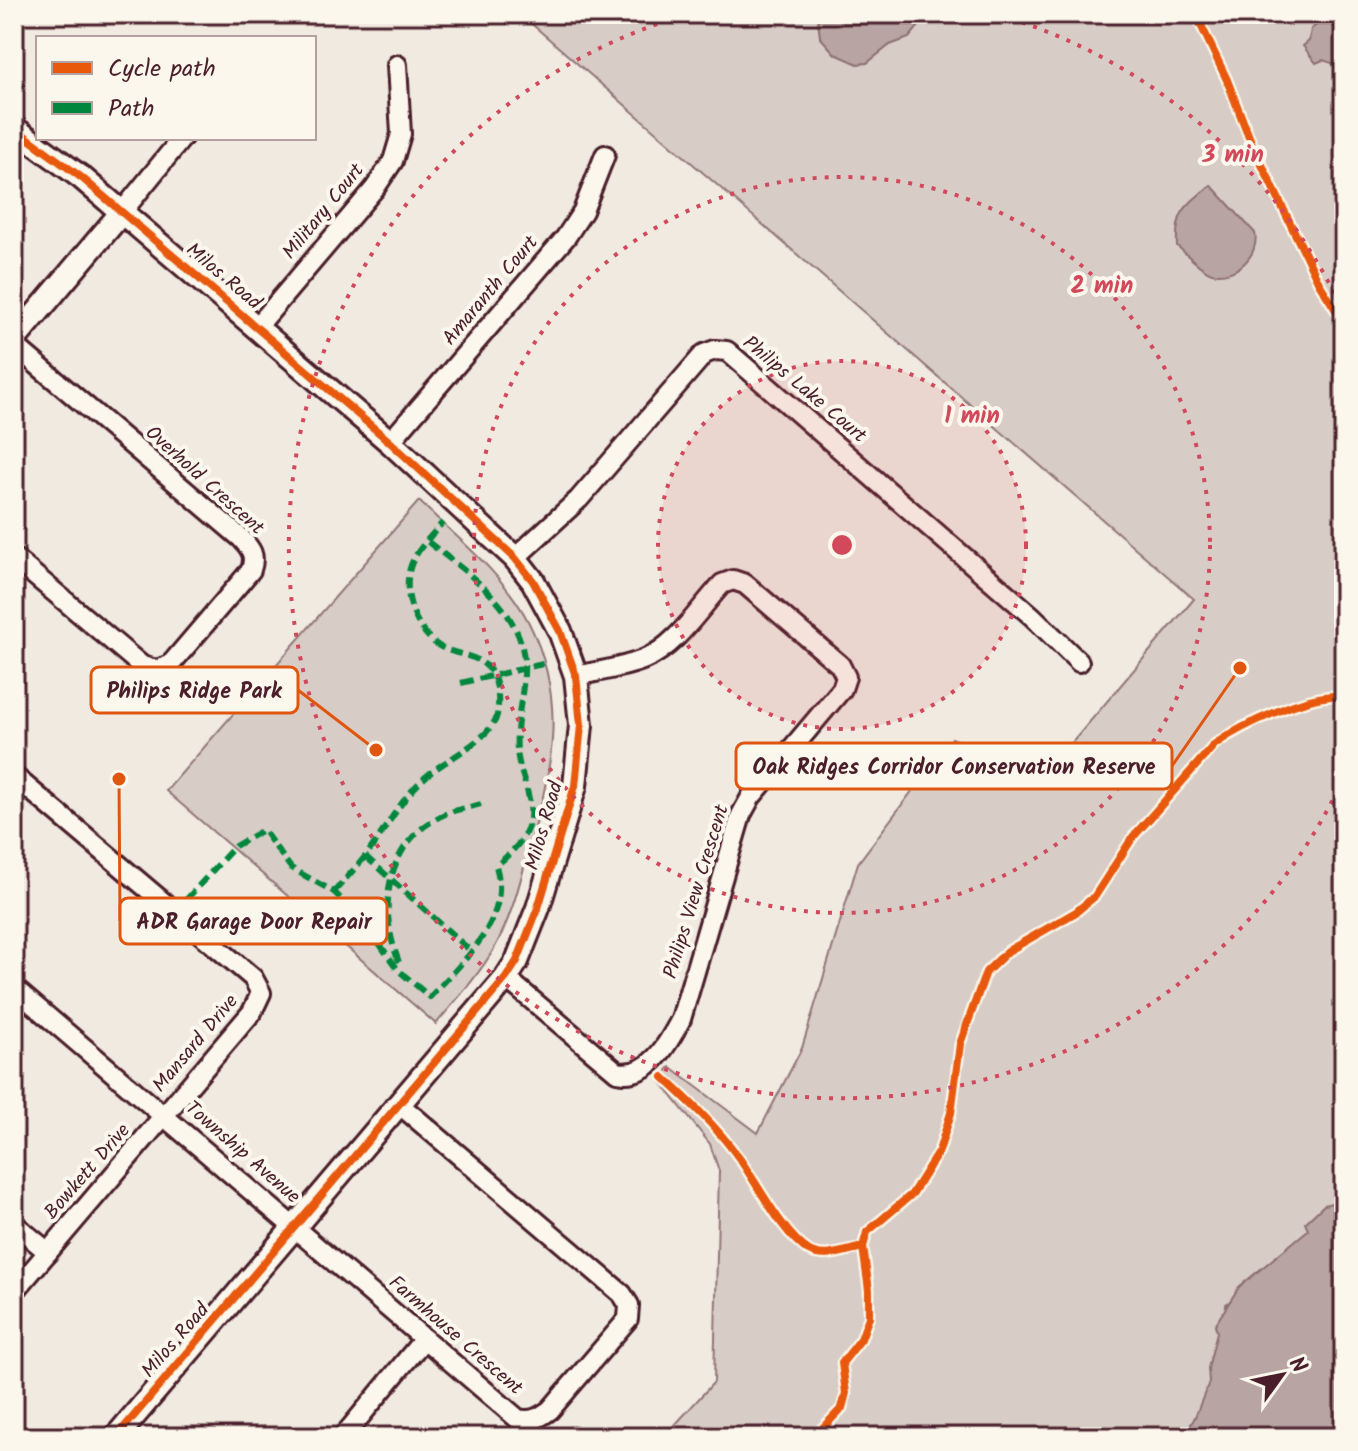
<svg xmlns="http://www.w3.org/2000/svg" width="1358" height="1451" viewBox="0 0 1358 1451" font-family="Kalam,sans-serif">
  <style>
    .green { fill: #d8ccc6; stroke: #917678; stroke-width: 2 }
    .water { fill: #b8a4a2; stroke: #8c6f72; stroke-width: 2 }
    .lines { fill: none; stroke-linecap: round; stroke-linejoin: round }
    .minor-casing { stroke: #4a1f2b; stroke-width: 24 }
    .tertiary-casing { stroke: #4a1f2b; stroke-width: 28 }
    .minor { stroke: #fbf7ec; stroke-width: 18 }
    .tertiary { stroke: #fbf7ec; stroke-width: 22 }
    .quiet { stroke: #00873e; stroke-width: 6; stroke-dasharray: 12 6; stroke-linecap: butt }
    .cycleway-casing { stroke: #fbf7ec; stroke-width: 13 }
    .cycleway { stroke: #e8590c; stroke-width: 8 }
    .ring { fill: none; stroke: #d1495b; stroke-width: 4; stroke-dasharray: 4 8 }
    .labels { text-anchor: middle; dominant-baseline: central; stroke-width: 8; stroke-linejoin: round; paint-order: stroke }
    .street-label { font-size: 20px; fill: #4a1f2b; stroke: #fbf7ec }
    .centre { fill: #d1495b; stroke: #fbf7ec; stroke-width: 4 }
    .ring-label { font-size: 24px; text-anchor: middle; font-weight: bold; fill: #d1495b; stroke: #fbf7ec; stroke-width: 8; stroke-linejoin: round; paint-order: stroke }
    .leader { fill: none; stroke: #e0560e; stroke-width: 3 }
    .callout-dot { fill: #e0560e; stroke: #fbf7ec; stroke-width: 3 }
    .callout { fill: #fbf7ec; stroke: #e0560e; stroke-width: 3 }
    .callout-label { font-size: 22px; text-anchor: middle; font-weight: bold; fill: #4a1f2b }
  </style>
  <rect width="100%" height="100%" fill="#f0eae0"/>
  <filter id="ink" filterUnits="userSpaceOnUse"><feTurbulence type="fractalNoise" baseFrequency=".0125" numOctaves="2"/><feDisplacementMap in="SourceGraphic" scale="16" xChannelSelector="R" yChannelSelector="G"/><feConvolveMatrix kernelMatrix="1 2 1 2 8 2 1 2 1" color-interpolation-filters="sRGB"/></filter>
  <g filter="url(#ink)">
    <g class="green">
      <polygon points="436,14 1344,14 1344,1199 1288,1261 1226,1304 1224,1352 1202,1437 664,1437 714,1382 719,1171 710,1144 659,1080 670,1067 758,1133 802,1048 858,863 952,738 1042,778 1194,599 526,19"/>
      <path d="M419,501C457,538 505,575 529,623C568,702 552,769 529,849C520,882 512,916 495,947C479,975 457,999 436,1024L166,791Z"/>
    </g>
    <g class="water">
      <polygon points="817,14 929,14 909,38 890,45 867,63 858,64 835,54 820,37"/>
      <polygon points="1321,22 1329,22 1344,36 1344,70 1338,71 1332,63 1323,60 1316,63 1303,46 1309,41 1311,29"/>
      <path d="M1211,185L1255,233C1260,255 1235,279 1212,273C1200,269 1187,254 1177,246C1175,211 1186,206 1211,185Z"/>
      <polygon points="1344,1200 1344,1437 1184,1437 1195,1417 1209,1382 1208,1368 1217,1332 1215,1325 1239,1287 1308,1230 1305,1223 1324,1205"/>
    </g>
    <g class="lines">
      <g class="minor-casing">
        <g id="minor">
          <polyline points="122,212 182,138"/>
          <polyline points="257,327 375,188 393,161 401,134 397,65"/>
          <path d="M14,345L241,538C251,549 256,555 251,570L170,665L157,670L142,666L14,558"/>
          <polyline points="390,442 566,237 583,211 605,155"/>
          <polyline points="515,558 579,499 704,354 715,350 727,351 1032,616 1079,662"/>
          <polyline points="14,776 253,978 261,993 252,1012 14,1292"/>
          <path d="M506,978L617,1072C649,1079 668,1044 681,1019L741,815L751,797L842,689L846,677L840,665L745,584L733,580L722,584C699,609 676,646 645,659C624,668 598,671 576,676"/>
          <path d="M14,988L518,1419C532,1422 539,1418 550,1410L628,1319L629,1305L622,1294L399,1104"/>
          <polyline points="14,1224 48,1252"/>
          <polyline points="343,1437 424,1339"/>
        </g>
      </g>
      <g class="tertiary-casing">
        <g id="tertiary">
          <polyline points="14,128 82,178 390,442 515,558 533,581 560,631 576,676 581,725 575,786 538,908 517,961 506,978 116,1437"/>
          <polyline points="14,340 122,212"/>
        </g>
      </g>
      <use href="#minor" class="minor"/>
      <use href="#tertiary" class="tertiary"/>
      <g class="quiet">
        <polyline points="461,683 547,663"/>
        <polyline points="365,856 472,952"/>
        <path d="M334,892C346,878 359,865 370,850C389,824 403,795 429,774C447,759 492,738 497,715C500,699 498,674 484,664C472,654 452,654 439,646C415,630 401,593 411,565C417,549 432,535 443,522"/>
        <path d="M174,913L235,846L263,830L291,868L334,892L362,919L398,970L430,997C463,961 512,920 496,866C508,855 521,845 527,829C537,805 522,781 518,758C511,717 534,677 519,637C503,595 460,568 427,541"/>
        <path d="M399,962C378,910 384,846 439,817C451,810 468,808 481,804"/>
      </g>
      <g class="cycleway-casing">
        <g id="cycleway">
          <polyline points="1200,14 1200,23 1227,80 1251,142 1319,283 1344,323"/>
          <polyline points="14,128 82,178 390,442 515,558 533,581 560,631 576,676 581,725 575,786 538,908 517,961 506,978 116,1437"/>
          <path d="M663,1077C690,1102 717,1127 739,1158C757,1183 783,1235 809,1251C824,1260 848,1250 863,1247"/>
          <path d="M814,1437L842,1408L846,1393L842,1363L861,1339L869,1317V1290L863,1247L867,1232L912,1194L939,1151L951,1113L960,1044L986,972L1008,951L1076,912L1095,896L1133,837L1215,744C1241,726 1314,690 1344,697"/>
        </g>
      </g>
      <use href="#cycleway" class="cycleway"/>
    </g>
  </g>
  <circle cx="842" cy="545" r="184" fill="#d1495b" fill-opacity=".12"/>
  <g class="ring">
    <circle cx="842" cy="545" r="184"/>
    <circle cx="842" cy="545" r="368"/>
    <path d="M1343 779A553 553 0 1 1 685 15M999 15A553 553 0 0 1 1343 311"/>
  </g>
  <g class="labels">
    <g class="street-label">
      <text transform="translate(324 212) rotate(-51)">Military Court</text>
      <text transform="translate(223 277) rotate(40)">Milos Road</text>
      <text transform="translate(491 291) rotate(-50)">Amaranth Court</text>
      <text transform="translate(804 390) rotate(40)">Philips Lake Court</text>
      <text transform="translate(204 481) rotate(42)">Overhold Crescent</text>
      <text transform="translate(545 826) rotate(-74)">Milos Road</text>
      <text transform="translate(697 892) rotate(-73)">Philips View Crescent</text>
      <text transform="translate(196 1044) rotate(-50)">Mansard Drive</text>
      <text transform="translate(242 1153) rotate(41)">Township Avenue</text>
      <text transform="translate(88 1172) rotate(-49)">Bowkett Drive</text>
      <text transform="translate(455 1336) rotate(41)">Farmhouse Crescent</text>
      <text transform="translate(176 1341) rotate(-49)">Milos Road</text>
    </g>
  </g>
  <circle cx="842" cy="545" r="12" class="centre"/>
  <g class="ring-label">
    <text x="1233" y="162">3 min</text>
    <text x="1102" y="293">2 min</text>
    <text x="972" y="423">1 min</text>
  </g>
  <path class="leader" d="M376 750L298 690M1240 668L1172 766M119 779L120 921"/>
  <g class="callout-dot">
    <circle cx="376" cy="750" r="8"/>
    <circle cx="1240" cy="668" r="8"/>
    <circle cx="119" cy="779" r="8"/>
  </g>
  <g class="callout">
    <rect x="91" y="667" width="207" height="46" rx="8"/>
    <rect x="736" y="743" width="436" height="46" rx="8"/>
    <rect x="120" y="898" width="267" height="46" rx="8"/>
  </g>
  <g class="callout-label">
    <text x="194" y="698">Philips Ridge Park</text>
    <text x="954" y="774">Oak Ridges Corridor Conservation Reserve</text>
    <text x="254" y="929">ADR Garage Door Repair</text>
  </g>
  <rect width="1358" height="1451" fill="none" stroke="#fbf7ec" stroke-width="48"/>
  <rect x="24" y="24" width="1310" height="1403" fill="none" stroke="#4a1f2b" stroke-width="3" filter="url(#ink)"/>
  <rect x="36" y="36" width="280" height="104" fill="#fbf7ec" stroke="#b4a19f" stroke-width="2"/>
  <rect x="52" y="62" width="40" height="12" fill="#e8590c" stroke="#b4a19f" stroke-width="2"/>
  <text x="108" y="76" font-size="24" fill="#4a1f2b">Cycle path</text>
  <rect x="52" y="102" width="40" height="12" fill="#00873e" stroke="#b4a19f" stroke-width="2"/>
  <text x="108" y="116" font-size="24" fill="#4a1f2b">Path</text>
  <g transform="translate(1282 1375) rotate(57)" stroke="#fbf7ec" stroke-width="6" paint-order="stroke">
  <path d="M0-6L14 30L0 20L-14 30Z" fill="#4a1f2b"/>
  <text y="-12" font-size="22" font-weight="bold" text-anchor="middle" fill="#4a1f2b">N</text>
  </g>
</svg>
